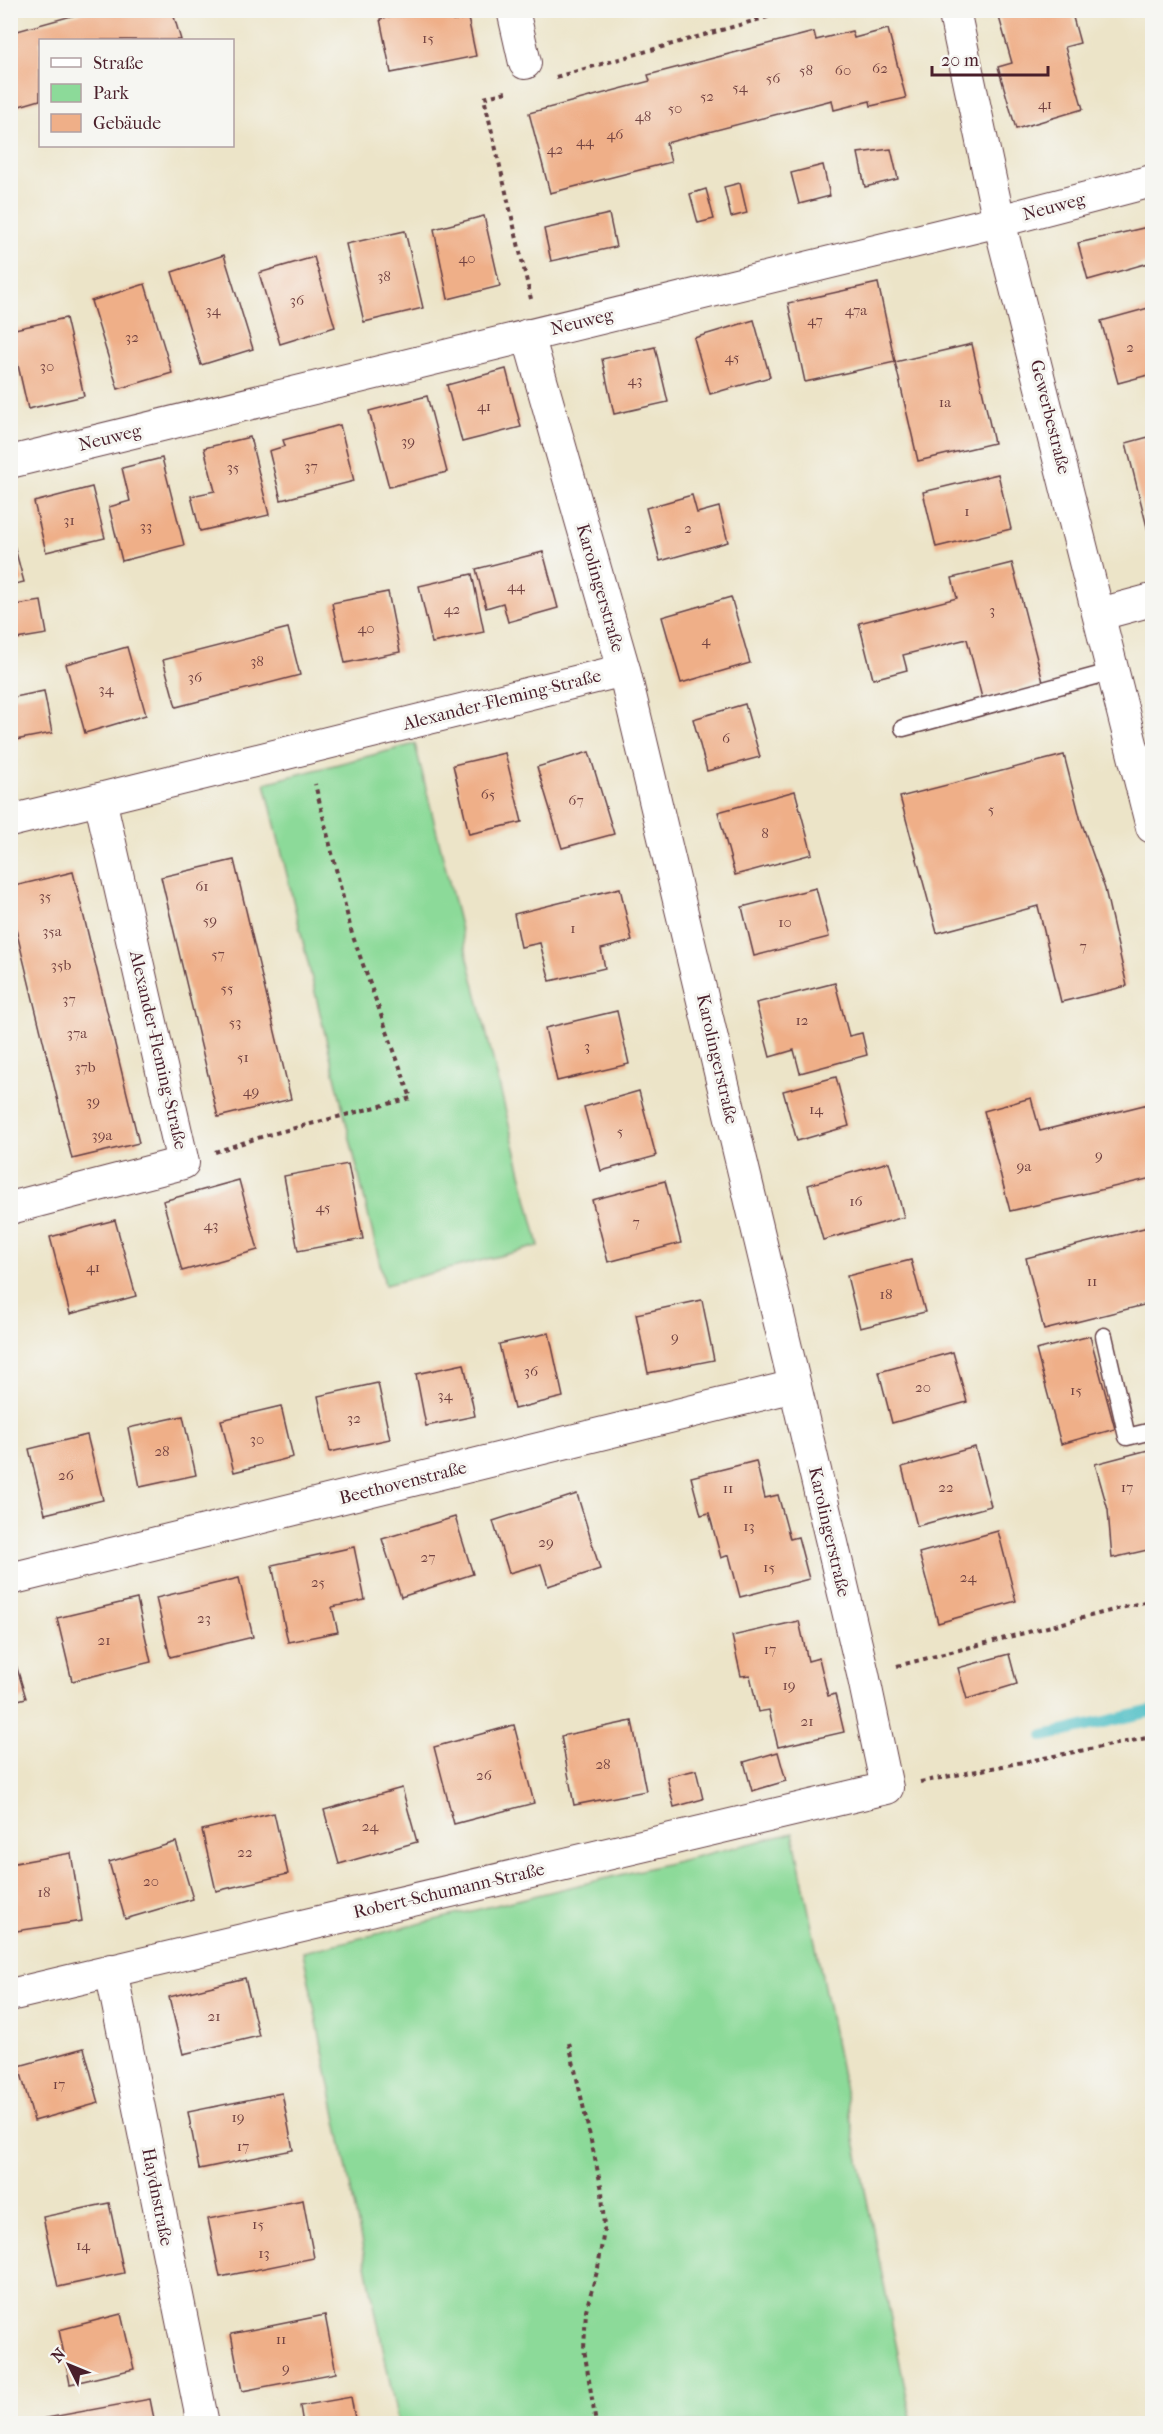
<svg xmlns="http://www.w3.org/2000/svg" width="1163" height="2434" viewBox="0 0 1163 2434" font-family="'IM FELL French Canon',serif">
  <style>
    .green { fill: #8cda99; stroke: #6b7c62; stroke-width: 1.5 }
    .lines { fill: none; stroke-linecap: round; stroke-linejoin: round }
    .stream { stroke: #50bfc6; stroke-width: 12 }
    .building { fill: #efaf88 }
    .service-casing { stroke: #623d43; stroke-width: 19 }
    .minor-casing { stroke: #623d43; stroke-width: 34 }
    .path { stroke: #623d43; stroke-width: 4; stroke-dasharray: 4.5 4.5; stroke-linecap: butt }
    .service { stroke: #fff; stroke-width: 16 }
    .minor { stroke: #fff; stroke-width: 32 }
    .labels { text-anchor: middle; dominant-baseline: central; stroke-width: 6; stroke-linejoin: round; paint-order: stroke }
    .number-label { font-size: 15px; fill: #734342 }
    .street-label { font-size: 18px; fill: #4a1f2b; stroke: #f6f6f2 }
  </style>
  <rect width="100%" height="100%" fill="#f6f6f2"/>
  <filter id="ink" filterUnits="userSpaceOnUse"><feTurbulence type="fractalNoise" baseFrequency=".0167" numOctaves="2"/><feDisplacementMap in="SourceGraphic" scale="12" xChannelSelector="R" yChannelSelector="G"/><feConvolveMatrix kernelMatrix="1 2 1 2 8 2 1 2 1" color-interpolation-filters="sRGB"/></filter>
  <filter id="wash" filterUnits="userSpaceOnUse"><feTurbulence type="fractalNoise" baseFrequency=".008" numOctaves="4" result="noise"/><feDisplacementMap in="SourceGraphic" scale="24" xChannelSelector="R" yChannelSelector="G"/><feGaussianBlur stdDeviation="1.35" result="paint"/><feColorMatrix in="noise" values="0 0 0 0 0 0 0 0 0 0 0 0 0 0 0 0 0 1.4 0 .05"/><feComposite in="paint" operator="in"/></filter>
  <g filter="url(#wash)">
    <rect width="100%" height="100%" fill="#ece4c8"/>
    <g class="green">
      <polygon points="415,744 539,1246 385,1285 265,783"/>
      <polygon points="793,1833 912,2423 398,2423 303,1952"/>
    </g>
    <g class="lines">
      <polyline class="stream" points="1044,1736 1152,1711"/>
    </g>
    <g id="blocks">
      <g class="building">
        <polygon points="93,10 172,10 181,40 40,40 40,100 16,107 10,87 10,33"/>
        <polygon points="398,10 451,10 453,21 468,18 476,56 391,73 380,19 399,14"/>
        <polygon points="997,10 1071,10 1080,43 1065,47 1083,109 1016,129 998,67 1012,63"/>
        <polygon points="888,29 906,98 871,106 870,101 834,110 832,100 666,143 671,162 550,193 529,113 650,81 648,75 814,32 816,40 852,31 854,38"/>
        <polygon points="891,149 898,179 865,187 858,153"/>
        <polygon points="823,165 830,196 799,204 791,173"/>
        <polygon points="740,183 747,213 731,217 724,187"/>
        <polygon points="706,189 714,219 698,223 690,194"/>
        <polygon points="609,214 616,247 551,261 544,229"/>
        <polygon points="484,216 500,286 448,299 434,229"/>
        <polygon points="1152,226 1152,262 1088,280 1078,243"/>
        <polygon points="405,231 423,308 364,322 346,244"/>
        <polygon points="224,255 253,349 201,365 172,272"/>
        <polygon points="314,257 335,327 280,344 259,273"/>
        <polygon points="878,283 895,362 805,382 788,303"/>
        <polygon points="145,284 172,373 118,389 91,301"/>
        <polygon points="1152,307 1152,374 1118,383 1101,321"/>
        <polygon points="66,318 84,396 28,409 10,330"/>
        <polygon points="754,320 770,377 710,394 694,338"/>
        <polygon points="972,344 994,443 918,461 895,362"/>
        <polygon points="655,347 668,402 614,414 602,359"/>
        <polygon points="506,369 521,427 462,442 447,385"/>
        <polygon points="427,396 447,472 389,487 369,411"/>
        <polygon points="340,425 354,481 281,500 269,451 285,446 283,440"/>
        <polygon points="1152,436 1152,534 1149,535 1126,443"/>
        <polygon points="250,437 269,515 200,531 191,496 215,491 204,448"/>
        <polygon points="162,458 184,545 122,561 109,507 130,501 122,468"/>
        <polygon points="998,474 1011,529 936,547 923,492"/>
        <polygon points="92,487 105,538 46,552 34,502"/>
        <polygon points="692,495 697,513 719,507 728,542 660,561 646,508"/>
        <polygon points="10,530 24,582 10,585"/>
        <polygon points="543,552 558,608 508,622 503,603 486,608 476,569"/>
        <polygon points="1012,563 1043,682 982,698 967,639 903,655 907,670 873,679 859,623 957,598 952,578"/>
        <polygon points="472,574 484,632 432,643 419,586"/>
        <polygon points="388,592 400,652 345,663 332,603"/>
        <polygon points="731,597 750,663 681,683 662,617"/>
        <polygon points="41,601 47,634 10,640 10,606"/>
        <polygon points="288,628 300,675 176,707 163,660"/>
        <polygon points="127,647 146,715 85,733 66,664"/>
        <polygon points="44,691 52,733 10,741 10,698"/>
        <polygon points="745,704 760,757 707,771 693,719"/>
        <polygon points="589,752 614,834 562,848 537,767"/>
        <polygon points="505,753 522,822 469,834 453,765"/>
        <polygon points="1064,755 1081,821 1105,889 1127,986 1061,1002 1038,906 937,933 900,797"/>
        <polygon points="795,791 812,854 735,875 718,812"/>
        <polygon points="234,860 291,1099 218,1117 161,877"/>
        <polygon points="73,872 139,1143 72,1159 10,905 10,887"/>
        <polygon points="620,888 632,941 601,949 605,968 550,981 540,943 521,947 514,914"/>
        <polygon points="816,888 829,937 754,956 742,907"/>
        <polygon points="835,983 849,1036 862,1033 867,1055 800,1073 794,1050 770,1057 756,1003"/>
        <polygon points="617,1011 629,1064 557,1081 545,1028"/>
        <polygon points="836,1077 849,1126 797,1141 783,1091"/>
        <polygon points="639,1091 656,1156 601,1171 584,1107"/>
        <polygon points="1031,1098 1040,1131 1152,1103 1152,1178 1010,1211 984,1111"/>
        <polygon points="889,1162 904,1217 823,1240 808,1185"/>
        <polygon points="348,1164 363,1239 298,1251 284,1176"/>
        <polygon points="239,1180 258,1250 182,1271 163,1201"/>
        <polygon points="665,1181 681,1243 608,1262 592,1200"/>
        <polygon points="115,1220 136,1296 70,1314 50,1237"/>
        <polygon points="1152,1226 1152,1303 1044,1330 1026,1258"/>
        <polygon points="911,1260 925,1312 860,1328 847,1276"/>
        <polygon points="702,1300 714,1360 648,1373 636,1314"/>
        <polygon points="549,1333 563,1397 514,1409 499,1344"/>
        <polygon points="1090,1336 1115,1429 1061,1444 1036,1350"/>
        <polygon points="953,1352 967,1402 892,1423 879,1372"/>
        <polygon points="464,1364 475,1416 426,1426 416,1374"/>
        <polygon points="378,1383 390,1439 330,1452 318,1396"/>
        <polygon points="281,1406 293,1457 234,1472 221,1420"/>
        <polygon points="183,1416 196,1475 140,1487 128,1428"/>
        <polygon points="87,1435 103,1500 45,1514 29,1449"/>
        <polygon points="975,1447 991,1506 917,1526 902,1467"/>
        <polygon points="1152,1449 1152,1549 1112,1558 1108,1510 1095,1464"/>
        <polygon points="756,1461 765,1498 778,1495 790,1539 798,1537 809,1579 740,1597 729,1555 721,1558 709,1513 701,1515 691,1477"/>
        <polygon points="577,1494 600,1569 548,1586 541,1564 509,1573 493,1521"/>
        <polygon points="455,1517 473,1574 401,1597 382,1539"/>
        <polygon points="998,1531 1016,1601 938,1623 919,1553"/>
        <polygon points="354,1547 365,1600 332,1607 338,1632 288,1642 272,1565"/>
        <polygon points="239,1578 253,1637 170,1657 156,1598"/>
        <polygon points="137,1599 151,1662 72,1681 57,1618"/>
        <polygon points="799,1621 808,1661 819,1658 828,1696 835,1694 844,1732 778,1747 769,1710 758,1712 750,1675 741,1676 732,1636"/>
        <polygon points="10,1645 26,1698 10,1702"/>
        <polygon points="1009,1654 1017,1684 967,1699 958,1668"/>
        <polygon points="632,1721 646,1791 574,1805 561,1736"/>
        <polygon points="514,1725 534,1803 454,1824 434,1747"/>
        <polygon points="778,1752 786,1781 752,1791 744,1762"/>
        <polygon points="696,1770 703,1799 674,1807 667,1777"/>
        <polygon points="402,1788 417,1842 339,1864 324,1810"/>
        <polygon points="274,1813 288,1874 216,1891 202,1830"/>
        <polygon points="176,1842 193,1899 125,1919 109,1862"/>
        <polygon points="71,1853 82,1921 10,1932 10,1864"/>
        <polygon points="245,1978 259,2036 183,2054 169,1997"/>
        <polygon points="84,2048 99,2103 34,2121 19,2066"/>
        <polygon points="282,2093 293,2150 199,2169 188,2112"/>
        <polygon points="303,2200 314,2258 220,2277 208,2219"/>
        <polygon points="109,2203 124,2273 58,2287 43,2217"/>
        <polygon points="121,2314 134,2369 70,2384 59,2330"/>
        <polygon points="325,2315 336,2373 242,2391 231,2334"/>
        <polygon points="351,2397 356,2424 303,2424 300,2406"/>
        <polygon points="150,2399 155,2424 42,2424 41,2419"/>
      </g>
    </g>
  </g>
  <g filter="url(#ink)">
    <use href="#blocks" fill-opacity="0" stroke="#623d43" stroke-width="1.5"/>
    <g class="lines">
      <g class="service-casing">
        <g id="service">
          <polyline points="903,728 1114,671"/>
          <polyline points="1104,1336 1127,1437 1152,1431"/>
        </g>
      </g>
      <g class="minor-casing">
        <g id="minor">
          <polyline points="513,10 525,63"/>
          <polyline points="954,10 999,221 1152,827"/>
          <polyline points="10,462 999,221 1152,181"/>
          <polyline points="1100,614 1152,600"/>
          <polyline points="10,821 624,670"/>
          <polyline points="10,1208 183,1163 100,799"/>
          <polyline points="10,1579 795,1386"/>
          <polyline points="111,1970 203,2424"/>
          <polyline points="10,1995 887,1788 863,1674 795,1386 624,670 528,335"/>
        </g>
      </g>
      <g class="path">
        <polyline points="556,77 792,10"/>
        <polyline points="506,92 484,98 531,299"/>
        <polyline points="215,1152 264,1136 411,1098 352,934 315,784"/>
        <polyline points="897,1666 1152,1600"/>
        <polyline points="920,1782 1152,1737"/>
        <polyline points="569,2043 602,2190 604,2230 598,2268 586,2310 584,2349 596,2424"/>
      </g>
      <use href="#service" class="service"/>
      <use href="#minor" class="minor"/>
    </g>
  </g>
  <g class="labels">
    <g class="number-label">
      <text x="428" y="38">15</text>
      <text x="880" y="68">62</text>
      <text x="806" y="70">58</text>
      <text x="843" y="70">60</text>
      <text x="773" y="78">56</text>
      <text x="740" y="87">54</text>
      <text x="707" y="96">52</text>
      <text x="1045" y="104">41</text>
      <text x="675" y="108">50</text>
      <text x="643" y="116">48</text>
      <text x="615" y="134">46</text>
      <text x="585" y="141">44</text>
      <text x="555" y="149">42</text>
      <text x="467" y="258">40</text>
      <text x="384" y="276">38</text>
      <text x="297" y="300">36</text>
      <text x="213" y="310">34</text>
      <text x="856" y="310">47a</text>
      <text x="815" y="320">47</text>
      <text x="132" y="337">32</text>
      <text x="1130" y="347">2</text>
      <text x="732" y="357">45</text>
      <text x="47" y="366">30</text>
      <text x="635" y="380">43</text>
      <text x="945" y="402">1a</text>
      <text x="484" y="406">41</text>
      <text x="408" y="441">39</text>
      <text x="311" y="466">37</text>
      <text x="233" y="467">35</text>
      <text x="967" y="511">1</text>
      <text x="69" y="520">31</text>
      <text x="146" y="526">33</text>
      <text x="688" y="528">2</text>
      <text x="516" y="586">44</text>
      <text x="452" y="609">42</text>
      <text x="992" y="610">3</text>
      <text x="366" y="628">40</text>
      <text x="706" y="640">4</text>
      <text x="257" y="661">38</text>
      <text x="195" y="677">36</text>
      <text x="106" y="689">34</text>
      <text x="726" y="738">6</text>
      <text x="488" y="794">65</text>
      <text x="576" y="800">67</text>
      <text x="991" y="809">5</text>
      <text x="765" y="833">8</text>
      <text x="202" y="886">61</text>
      <text x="45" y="896">35</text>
      <text x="210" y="920">59</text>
      <text x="785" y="922">10</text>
      <text x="573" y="928">1</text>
      <text x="52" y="931">35a</text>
      <text x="1083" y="946">7</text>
      <text x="218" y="954">57</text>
      <text x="61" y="965">35b</text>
      <text x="227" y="988">55</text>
      <text x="69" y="999">37</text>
      <text x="802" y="1020">12</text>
      <text x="235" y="1022">53</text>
      <text x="77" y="1033">37a</text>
      <text x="587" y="1046">3</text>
      <text x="243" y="1057">51</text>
      <text x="85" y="1067">37b</text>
      <text x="251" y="1091">49</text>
      <text x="93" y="1101">39</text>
      <text x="816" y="1109">14</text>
      <text x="620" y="1131">5</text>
      <text x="102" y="1135">39a</text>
      <text x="1099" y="1155">9</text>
      <text x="1024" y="1166">9a</text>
      <text x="856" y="1201">16</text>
      <text x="323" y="1207">45</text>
      <text x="636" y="1222">7</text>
      <text x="211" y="1225">43</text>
      <text x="93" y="1267">41</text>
      <text x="1092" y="1281">11</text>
      <text x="886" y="1294">18</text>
      <text x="675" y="1337">9</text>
      <text x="531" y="1371">36</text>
      <text x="923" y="1387">20</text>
      <text x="1076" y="1390">15</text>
      <text x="445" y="1395">34</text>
      <text x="354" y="1418">32</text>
      <text x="257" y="1439">30</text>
      <text x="162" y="1451">28</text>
      <text x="66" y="1475">26</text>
      <text x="946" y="1487">22</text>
      <text x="1127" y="1487">17</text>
      <text x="728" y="1488">11</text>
      <text x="749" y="1526">13</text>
      <text x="546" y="1542">29</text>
      <text x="428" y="1557">27</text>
      <text x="769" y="1567">15</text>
      <text x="968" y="1577">24</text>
      <text x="318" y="1582">25</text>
      <text x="204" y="1618">23</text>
      <text x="104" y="1640">21</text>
      <text x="770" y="1649">17</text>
      <text x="789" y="1685">19</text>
      <text x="807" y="1721">21</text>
      <text x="603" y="1764">28</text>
      <text x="484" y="1775">26</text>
      <text x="370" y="1826">24</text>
      <text x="245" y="1852">22</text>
      <text x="151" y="1881">20</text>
      <text x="44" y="1892">18</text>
      <text x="214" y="2016">21</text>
      <text x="59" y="2084">17</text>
      <text x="238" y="2117">19</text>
      <text x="243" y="2146">17</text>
      <text x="258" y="2224">15</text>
      <text x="83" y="2245">14</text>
      <text x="264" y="2253">13</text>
      <text x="281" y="2339">11</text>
      <text x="286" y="2368">9</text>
    </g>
    <g class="street-label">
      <text transform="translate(1054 207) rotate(-15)">Neuweg</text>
      <text transform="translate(582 322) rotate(-14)">Neuweg</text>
      <text transform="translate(1050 417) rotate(76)">Gewerbestraße</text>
      <text transform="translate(110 438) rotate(-14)">Neuweg</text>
      <text transform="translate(600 588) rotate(74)">Karolingerstraße</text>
      <text transform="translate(502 700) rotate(-14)">Alexander-Fleming-Straße</text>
      <text transform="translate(158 1050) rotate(77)">Alexander-Fleming-Straße</text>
      <text transform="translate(717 1059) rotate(77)">Karolingerstraße</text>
      <text transform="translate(403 1483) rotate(-14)">Beethovenstraße</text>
      <text transform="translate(829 1532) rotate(77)">Karolingerstraße</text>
      <text transform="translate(449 1891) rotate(-13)">Robert-Schumann-Straße</text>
      <text transform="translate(157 2197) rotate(79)">Haydnstraße</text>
    </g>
  </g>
  <rect width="1163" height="2434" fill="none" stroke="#f6f6f2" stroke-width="36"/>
  <rect x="39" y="39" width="195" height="108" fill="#f6f6f2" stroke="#b1a0a2" stroke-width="1.5"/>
  <rect x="51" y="58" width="30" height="9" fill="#ffffff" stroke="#b1a0a2" stroke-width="1.5"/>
  <text x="93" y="69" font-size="18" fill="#4a1f2b">Straße</text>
  <rect x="51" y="84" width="30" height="18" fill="#8cda99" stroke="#b1a0a2" stroke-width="1.5"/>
  <text x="93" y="99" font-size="18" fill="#4a1f2b">Park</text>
  <rect x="51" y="114" width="30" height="18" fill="#efaf88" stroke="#b1a0a2" stroke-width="1.5"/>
  <text x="93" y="129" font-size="18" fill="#4a1f2b">Gebäude</text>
  <g transform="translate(69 2365) rotate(313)" stroke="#f6f6f2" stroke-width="4.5" paint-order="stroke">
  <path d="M0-4.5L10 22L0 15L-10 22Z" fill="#4a1f2b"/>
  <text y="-9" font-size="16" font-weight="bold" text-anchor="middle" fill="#4a1f2b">N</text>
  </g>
  <path d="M932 66v9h116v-9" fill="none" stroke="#4a1f2b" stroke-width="3"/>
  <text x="941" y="66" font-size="18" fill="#4a1f2b" stroke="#f6f6f2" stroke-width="4.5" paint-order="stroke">20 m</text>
</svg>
